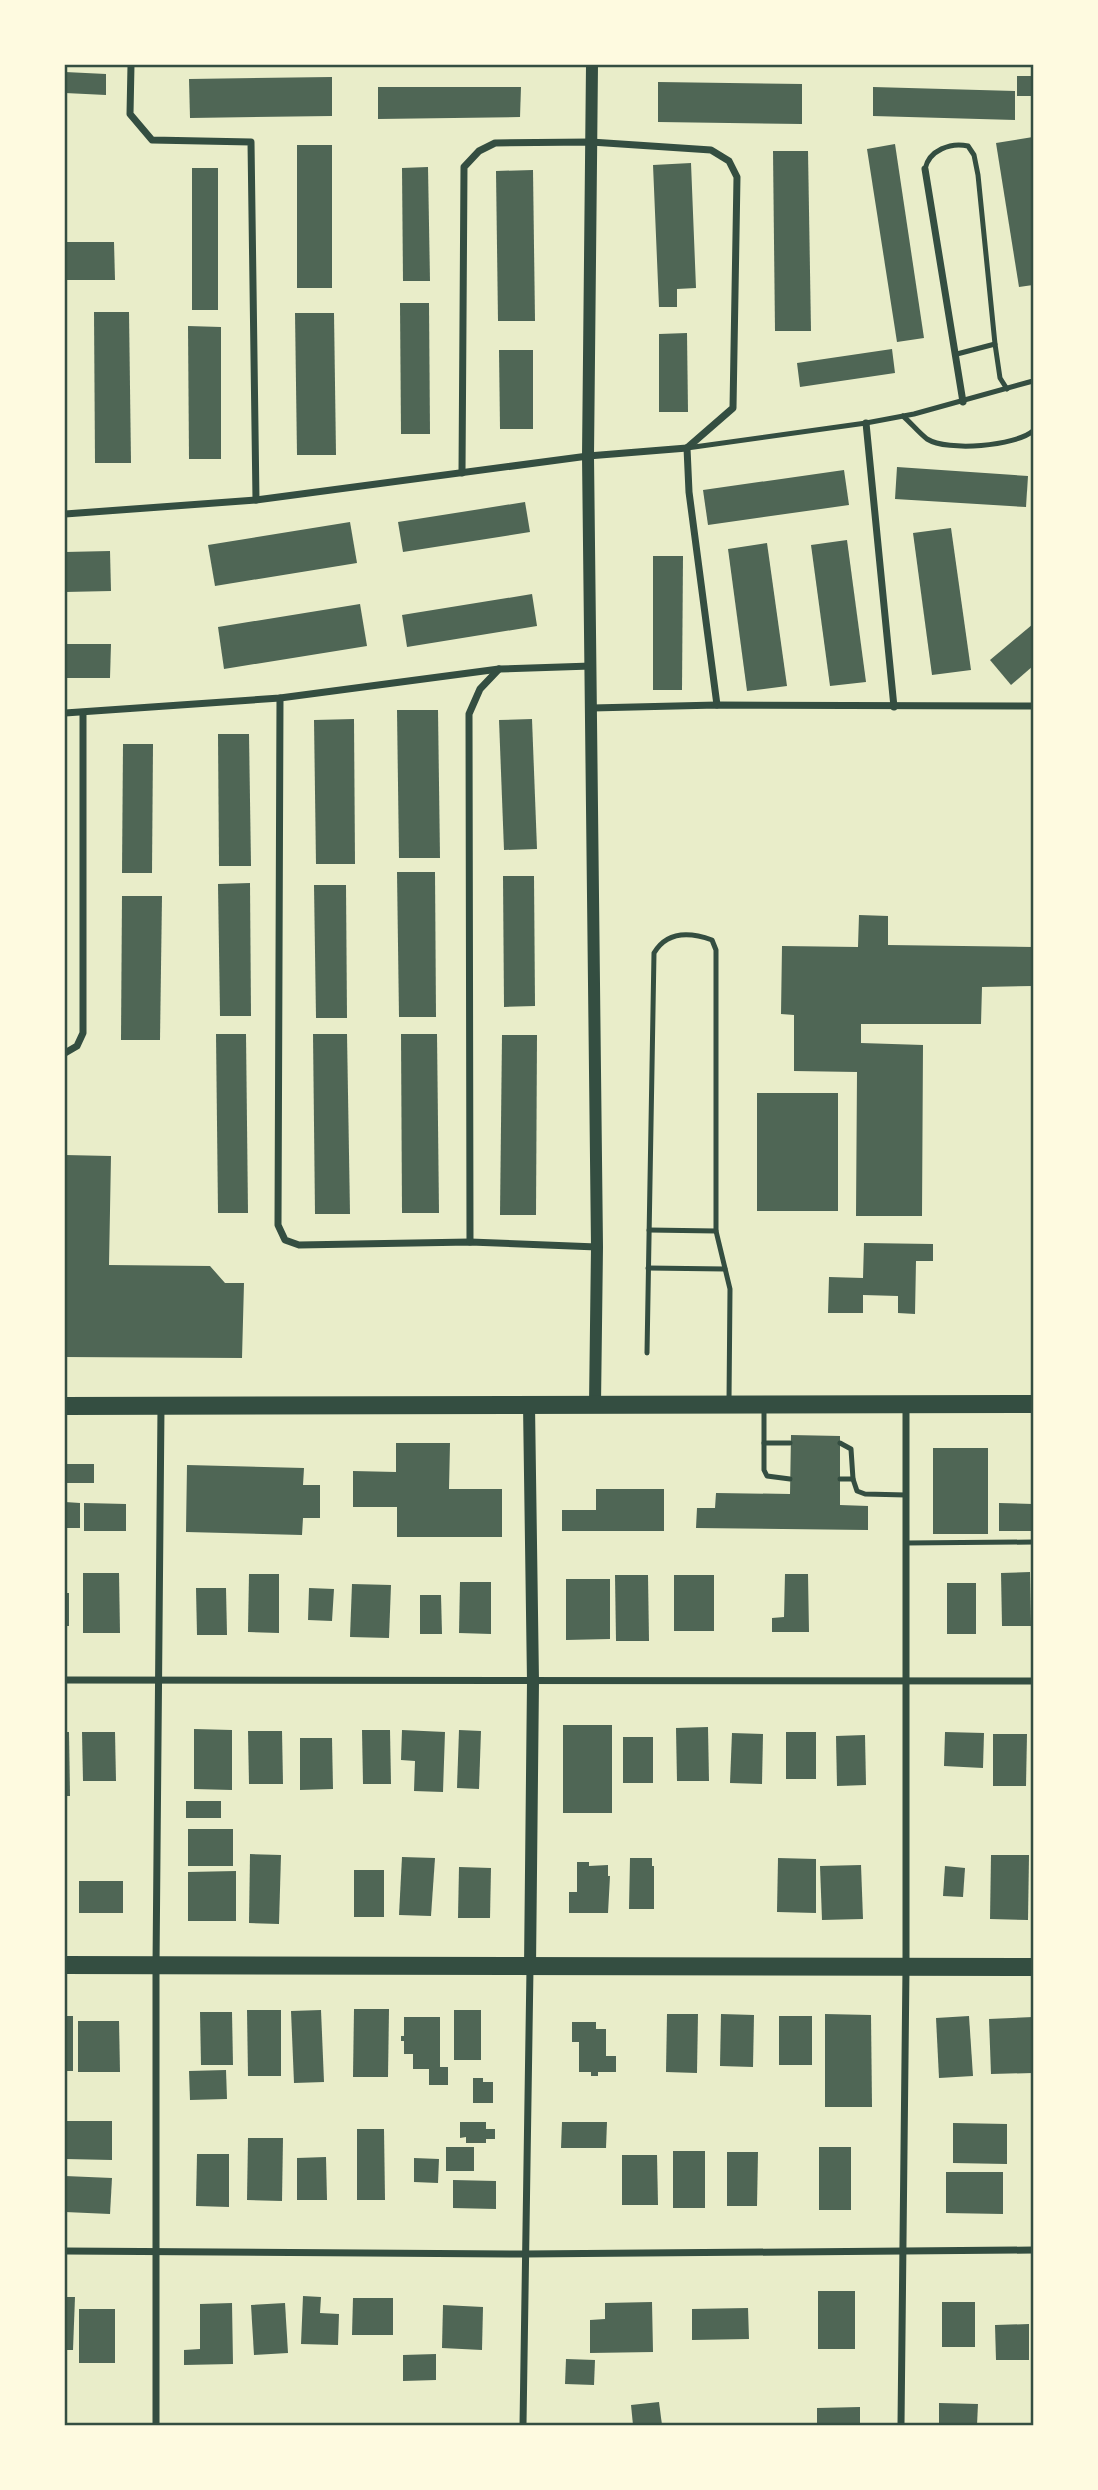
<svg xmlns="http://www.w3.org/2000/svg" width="1098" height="2490" viewBox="0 0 1098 2490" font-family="Overpass,sans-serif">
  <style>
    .building { fill: #4f6655 }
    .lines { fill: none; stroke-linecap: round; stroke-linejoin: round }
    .service { stroke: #344e41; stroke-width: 5 }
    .minor { stroke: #344e41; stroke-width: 7 }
    .tertiary { stroke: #344e41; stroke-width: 12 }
    .primary { stroke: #344e41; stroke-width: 18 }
    .neatline { fill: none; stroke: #344e41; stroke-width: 2.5 }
  </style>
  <rect width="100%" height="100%" fill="#e9edc9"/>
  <g class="building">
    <polygon points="65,72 106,74 106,95 65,93"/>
    <rect x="1017" y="76" width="16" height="20"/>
    <polygon points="332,77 332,116 190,118 189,79"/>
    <polygon points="658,82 802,84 802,124 658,122"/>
    <polygon points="378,87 521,87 520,117 378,119"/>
    <polygon points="873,87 1015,91 1015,120 873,116"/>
    <polygon points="1033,137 1033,285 1019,287 996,143"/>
    <polygon points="895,144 924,338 897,342 867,149"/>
    <rect x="297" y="145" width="35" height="143"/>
    <polygon points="773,151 808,151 811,331 775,331"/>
    <polygon points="691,163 696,288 677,289 677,307 659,307 653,165"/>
    <polygon points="428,167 430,281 403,281 402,168"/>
    <rect x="192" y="168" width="26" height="142"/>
    <polygon points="533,170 535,321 498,321 496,171"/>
    <polygon points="65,242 114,242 115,280 65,280"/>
    <polygon points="400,303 429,303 430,434 401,434"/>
    <polygon points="94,312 129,312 131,463 95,463"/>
    <polygon points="295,313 334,313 336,455 297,455"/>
    <polygon points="188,326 221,327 221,459 189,459"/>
    <polygon points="687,333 688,412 659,412 659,334"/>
    <polygon points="892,349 895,373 800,387 797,363"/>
    <polygon points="499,350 533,350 533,429 500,429"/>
    <polygon points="897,467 1028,476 1026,507 895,499"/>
    <polygon points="844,470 849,505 708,525 703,490"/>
    <polygon points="525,502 530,532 403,552 398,522"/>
    <polygon points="350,522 357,563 215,586 208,545"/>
    <polygon points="951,528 971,670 932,675 913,533"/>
    <polygon points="847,540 866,682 830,686 811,545"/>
    <polygon points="767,543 787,686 747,691 728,549"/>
    <polygon points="110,551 111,591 65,592 65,552"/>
    <polygon points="653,556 683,556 682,690 653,690"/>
    <polygon points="532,594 537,626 407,647 402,615"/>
    <polygon points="360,604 367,646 224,669 218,627"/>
    <polygon points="1033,624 1033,666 1011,685 990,660"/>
    <polygon points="65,644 111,644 110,678 65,678"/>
    <polygon points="397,710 438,710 440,858 399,858"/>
    <polygon points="354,719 355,864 316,864 314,720"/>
    <polygon points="532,719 537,849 504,850 499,720"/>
    <polygon points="218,734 249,734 251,866 219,866"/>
    <polygon points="123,744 153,744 152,873 122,873"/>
    <polygon points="397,872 435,872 436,1017 399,1017"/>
    <polygon points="503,876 534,876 535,1006 504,1007"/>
    <polygon points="250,883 251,1016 220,1016 218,884"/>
    <polygon points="314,885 346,885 347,1018 316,1018"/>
    <polygon points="122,896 162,896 160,1040 121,1040"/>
    <polygon points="859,915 888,916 888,945 1033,947 1033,986 982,987 981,1024 861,1024 861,1043 923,1045 922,1216 856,1216 857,1072 794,1071 794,1015 781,1014 782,946 858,947"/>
    <polygon points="216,1034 246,1034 248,1213 218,1213"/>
    <polygon points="313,1034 347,1034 350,1214 315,1214"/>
    <polygon points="401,1034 437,1034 439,1213 402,1213"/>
    <polygon points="502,1035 537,1035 536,1215 500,1215"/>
    <rect x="757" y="1093" width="81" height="118"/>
    <polygon points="65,1155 111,1156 109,1265 210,1266 225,1283 244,1283 242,1358 65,1357"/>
    <polygon points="864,1243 933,1244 933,1261 916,1261 915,1314 898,1313 898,1296 863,1295 863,1313 828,1313 829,1277 863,1278"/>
    <polygon points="791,1435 840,1436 840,1505 868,1506 868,1530 696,1528 697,1508 715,1508 716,1493 790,1494"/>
    <polygon points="396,1443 450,1443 449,1489 502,1489 502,1537 397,1537 397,1507 353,1507 353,1471 396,1472"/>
    <rect x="933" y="1448" width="55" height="86"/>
    <rect x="65" y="1464" width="29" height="19"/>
    <polygon points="187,1465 304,1468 303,1485 320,1485 320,1518 303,1518 302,1535 186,1532"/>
    <polygon points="596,1489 664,1489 664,1531 562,1531 562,1510 596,1510"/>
    <polygon points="65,1502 80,1503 80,1528 65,1528"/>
    <polygon points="84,1503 126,1504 126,1531 84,1531"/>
    <polygon points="999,1503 1033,1504 1033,1531 999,1531"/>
    <polygon points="1030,1572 1031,1626 1002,1626 1001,1573"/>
    <polygon points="83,1573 119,1573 120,1633 83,1633"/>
    <polygon points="249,1574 279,1574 279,1633 248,1632"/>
    <polygon points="785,1574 808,1574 809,1632 772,1632 772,1618 784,1617"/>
    <polygon points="615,1575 648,1575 649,1641 616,1641"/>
    <rect x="674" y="1575" width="40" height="56"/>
    <polygon points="566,1579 610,1579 610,1639 566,1640"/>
    <polygon points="460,1582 491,1582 491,1634 459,1633"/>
    <rect x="947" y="1583" width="29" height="51"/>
    <polygon points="352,1584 391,1585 389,1638 350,1637"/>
    <polygon points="196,1588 226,1588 227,1635 197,1635"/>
    <polygon points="309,1588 334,1589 332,1621 308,1620"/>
    <rect x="65" y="1593" width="4" height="33"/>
    <polygon points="420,1595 441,1595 442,1634 420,1634"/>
    <rect x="563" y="1725" width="49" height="88"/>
    <polygon points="708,1727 709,1781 677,1781 676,1728"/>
    <polygon points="194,1729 232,1730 232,1790 194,1789"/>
    <polygon points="362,1730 390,1730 391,1784 363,1784"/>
    <polygon points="402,1730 445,1732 443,1792 414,1791 415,1761 401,1760"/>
    <polygon points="459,1730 481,1731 479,1789 457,1788"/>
    <polygon points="248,1731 282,1731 283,1784 249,1784"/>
    <polygon points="65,1732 69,1732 70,1796 65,1796"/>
    <polygon points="82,1732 115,1732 116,1781 83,1781"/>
    <rect x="786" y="1732" width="30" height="47"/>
    <polygon points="945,1732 984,1733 983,1768 944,1766"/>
    <polygon points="732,1733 763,1734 762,1784 730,1783"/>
    <polygon points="993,1734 1027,1734 1026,1786 993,1786"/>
    <polygon points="865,1735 866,1785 837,1786 836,1736"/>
    <rect x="623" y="1737" width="30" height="46"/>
    <polygon points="300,1738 332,1738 333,1789 300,1790"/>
    <rect x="186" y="1801" width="35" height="17"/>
    <rect x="188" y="1829" width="45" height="37"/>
    <polygon points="250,1854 281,1855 279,1924 249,1923"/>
    <polygon points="991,1855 1029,1855 1028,1920 990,1919"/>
    <polygon points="402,1857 435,1858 431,1916 399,1915"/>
    <polygon points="630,1858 652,1858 652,1866 654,1866 654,1909 629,1909"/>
    <polygon points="778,1858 816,1859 816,1913 777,1912"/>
    <polygon points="577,1862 589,1862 589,1866 608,1865 608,1876 610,1876 608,1913 569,1913 569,1892 577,1892"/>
    <polygon points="861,1865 863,1919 822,1920 820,1866"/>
    <polygon points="945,1866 965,1868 963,1897 943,1896"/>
    <polygon points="459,1867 491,1868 490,1918 458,1918"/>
    <rect x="354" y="1870" width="30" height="47"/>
    <polygon points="236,1871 236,1921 188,1921 188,1872"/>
    <rect x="79" y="1881" width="44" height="32"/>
    <polygon points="354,2009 389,2009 388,2077 353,2077"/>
    <polygon points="247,2010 281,2010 281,2076 248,2076"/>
    <polygon points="321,2010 324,2082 294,2083 291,2011"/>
    <rect x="454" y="2010" width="27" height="50"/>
    <polygon points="200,2012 232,2012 233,2065 201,2065"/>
    <polygon points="667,2014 698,2014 697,2073 666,2072"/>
    <polygon points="721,2014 754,2015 753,2067 720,2066"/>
    <polygon points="825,2014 871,2015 872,2107 825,2107"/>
    <rect x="65" y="2016" width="8" height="55"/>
    <rect x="779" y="2016" width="33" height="49"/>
    <polygon points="969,2016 973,2076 939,2078 936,2018"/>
    <polygon points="404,2017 440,2017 440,2067 448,2067 448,2085 429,2085 429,2069 413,2069 413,2054 404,2054 404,2041 401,2041 401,2036 404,2036"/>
    <polygon points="1033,2017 1033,2073 991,2074 989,2019"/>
    <polygon points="78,2021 119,2021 120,2072 78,2072"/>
    <polygon points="572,2022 596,2022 596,2029 606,2029 606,2056 616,2056 616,2072 598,2072 598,2076 591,2076 591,2072 579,2072 579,2042 572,2042"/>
    <polygon points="226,2070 227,2099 190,2100 189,2071"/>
    <polygon points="473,2078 483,2078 483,2082 493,2082 493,2103 473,2103"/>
    <polygon points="65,2121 112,2121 112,2160 65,2159"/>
    <polygon points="460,2122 486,2122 486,2129 495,2129 495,2139 486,2139 486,2143 466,2143 466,2137 460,2138"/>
    <polygon points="562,2122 607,2122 606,2148 561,2148"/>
    <polygon points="953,2123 1007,2124 1007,2164 953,2163"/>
    <polygon points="357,2129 384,2129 385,2200 357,2200"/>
    <polygon points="248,2138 283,2138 282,2201 247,2200"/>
    <rect x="446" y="2147" width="28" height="24"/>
    <rect x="819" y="2147" width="32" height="63"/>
    <rect x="673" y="2151" width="32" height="57"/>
    <polygon points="727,2152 758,2152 757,2206 727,2206"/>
    <polygon points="197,2154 229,2154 229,2207 196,2206"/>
    <polygon points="622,2155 657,2155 658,2205 622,2205"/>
    <polygon points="326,2157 327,2200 297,2200 297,2158"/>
    <polygon points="414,2158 439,2159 438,2183 414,2182"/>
    <polygon points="946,2172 1003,2172 1003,2214 946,2213"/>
    <polygon points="65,2176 112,2178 110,2214 65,2212"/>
    <polygon points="453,2180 496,2181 496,2209 453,2208"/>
    <rect x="818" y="2291" width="37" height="58"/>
    <polygon points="303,2296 321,2297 320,2313 339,2314 338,2345 301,2344"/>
    <polygon points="65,2297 75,2297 73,2350 65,2350"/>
    <polygon points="353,2298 393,2298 393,2335 352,2335"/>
    <polygon points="652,2302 653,2352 590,2353 590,2320 605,2319 605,2303"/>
    <rect x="942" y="2302" width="33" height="45"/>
    <polygon points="232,2303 233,2364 184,2365 184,2350 200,2349 200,2304"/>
    <polygon points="285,2303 288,2353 254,2355 251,2305"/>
    <polygon points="443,2305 483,2307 482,2350 442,2348"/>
    <polygon points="748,2308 749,2339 692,2340 692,2309"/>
    <rect x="79" y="2309" width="36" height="54"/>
    <polygon points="1029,2324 1029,2360 996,2360 995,2325"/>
    <polygon points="436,2354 436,2380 403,2381 403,2355"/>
    <polygon points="566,2359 595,2360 594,2385 565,2384"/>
    <polygon points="659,2402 662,2425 633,2425 631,2405"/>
    <polygon points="939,2403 978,2404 977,2425 939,2425"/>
    <polygon points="860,2407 860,2425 817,2425 817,2408"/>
  </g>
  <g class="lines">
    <g class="service">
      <path d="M925,169C929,150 951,142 968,146L974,155L978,175L995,344L1000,378L1007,389"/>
      <polyline points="957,354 995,344"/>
      <path d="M903,416C911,423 919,433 927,439C948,452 1015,446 1033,431"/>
      <polyline points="687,448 866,423 914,414 1033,381"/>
      <polyline points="649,1230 716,1231"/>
      <polyline points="648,1268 725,1269"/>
      <path d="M647,1353L654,953C667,931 690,932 712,940L716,950V1231L730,1289L729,1401"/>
      <polyline points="764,1409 764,1443 790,1443"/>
      <polyline points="764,1443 764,1470 767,1476 790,1479"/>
      <polyline points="840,1443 851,1449 853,1479 857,1491 865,1494 906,1495"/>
      <polyline points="840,1479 853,1479"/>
      <polyline points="906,1543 1033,1542"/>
    </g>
    <g class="minor">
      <polyline points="131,65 130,114 152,140 251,142 256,500"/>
      <polyline points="925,169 963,402"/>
      <polyline points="866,423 894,707"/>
      <polyline points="687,448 689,492 717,705"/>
      <polyline points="462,473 464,167 479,151 495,143 591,142 711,150 729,161 737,177 733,408 687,448"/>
      <polyline points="65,514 256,500 588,456 687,448"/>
      <polyline points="280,698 278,1225 285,1240 299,1245 470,1242 597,1247"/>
      <polyline points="592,708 717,705 1033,706"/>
      <polyline points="65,713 280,698 499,669 591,666"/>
      <polyline points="65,1053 77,1046 83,1033 83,713"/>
      <polyline points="470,1242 469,714 480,689 499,669"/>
      <polyline points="65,1680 1033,1681"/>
      <polyline points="65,2251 524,2254 1033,2250"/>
      <polyline points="156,2425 156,1966 161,1407"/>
      <polyline points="523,2425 530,1968"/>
      <polyline points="901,2425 906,1968 906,1405"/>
    </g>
    <g class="tertiary">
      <polyline points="592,65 588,456 597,1247 595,1405"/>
      <polyline points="529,1405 533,1681 530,1967"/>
    </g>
    <g class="primary">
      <polyline points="65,1406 1033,1404"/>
      <polyline points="65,1965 1033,1967"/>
    </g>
  </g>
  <rect width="1098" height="2490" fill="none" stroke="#fefae0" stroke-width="133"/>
  <rect x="66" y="66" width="966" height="2358" class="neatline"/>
</svg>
